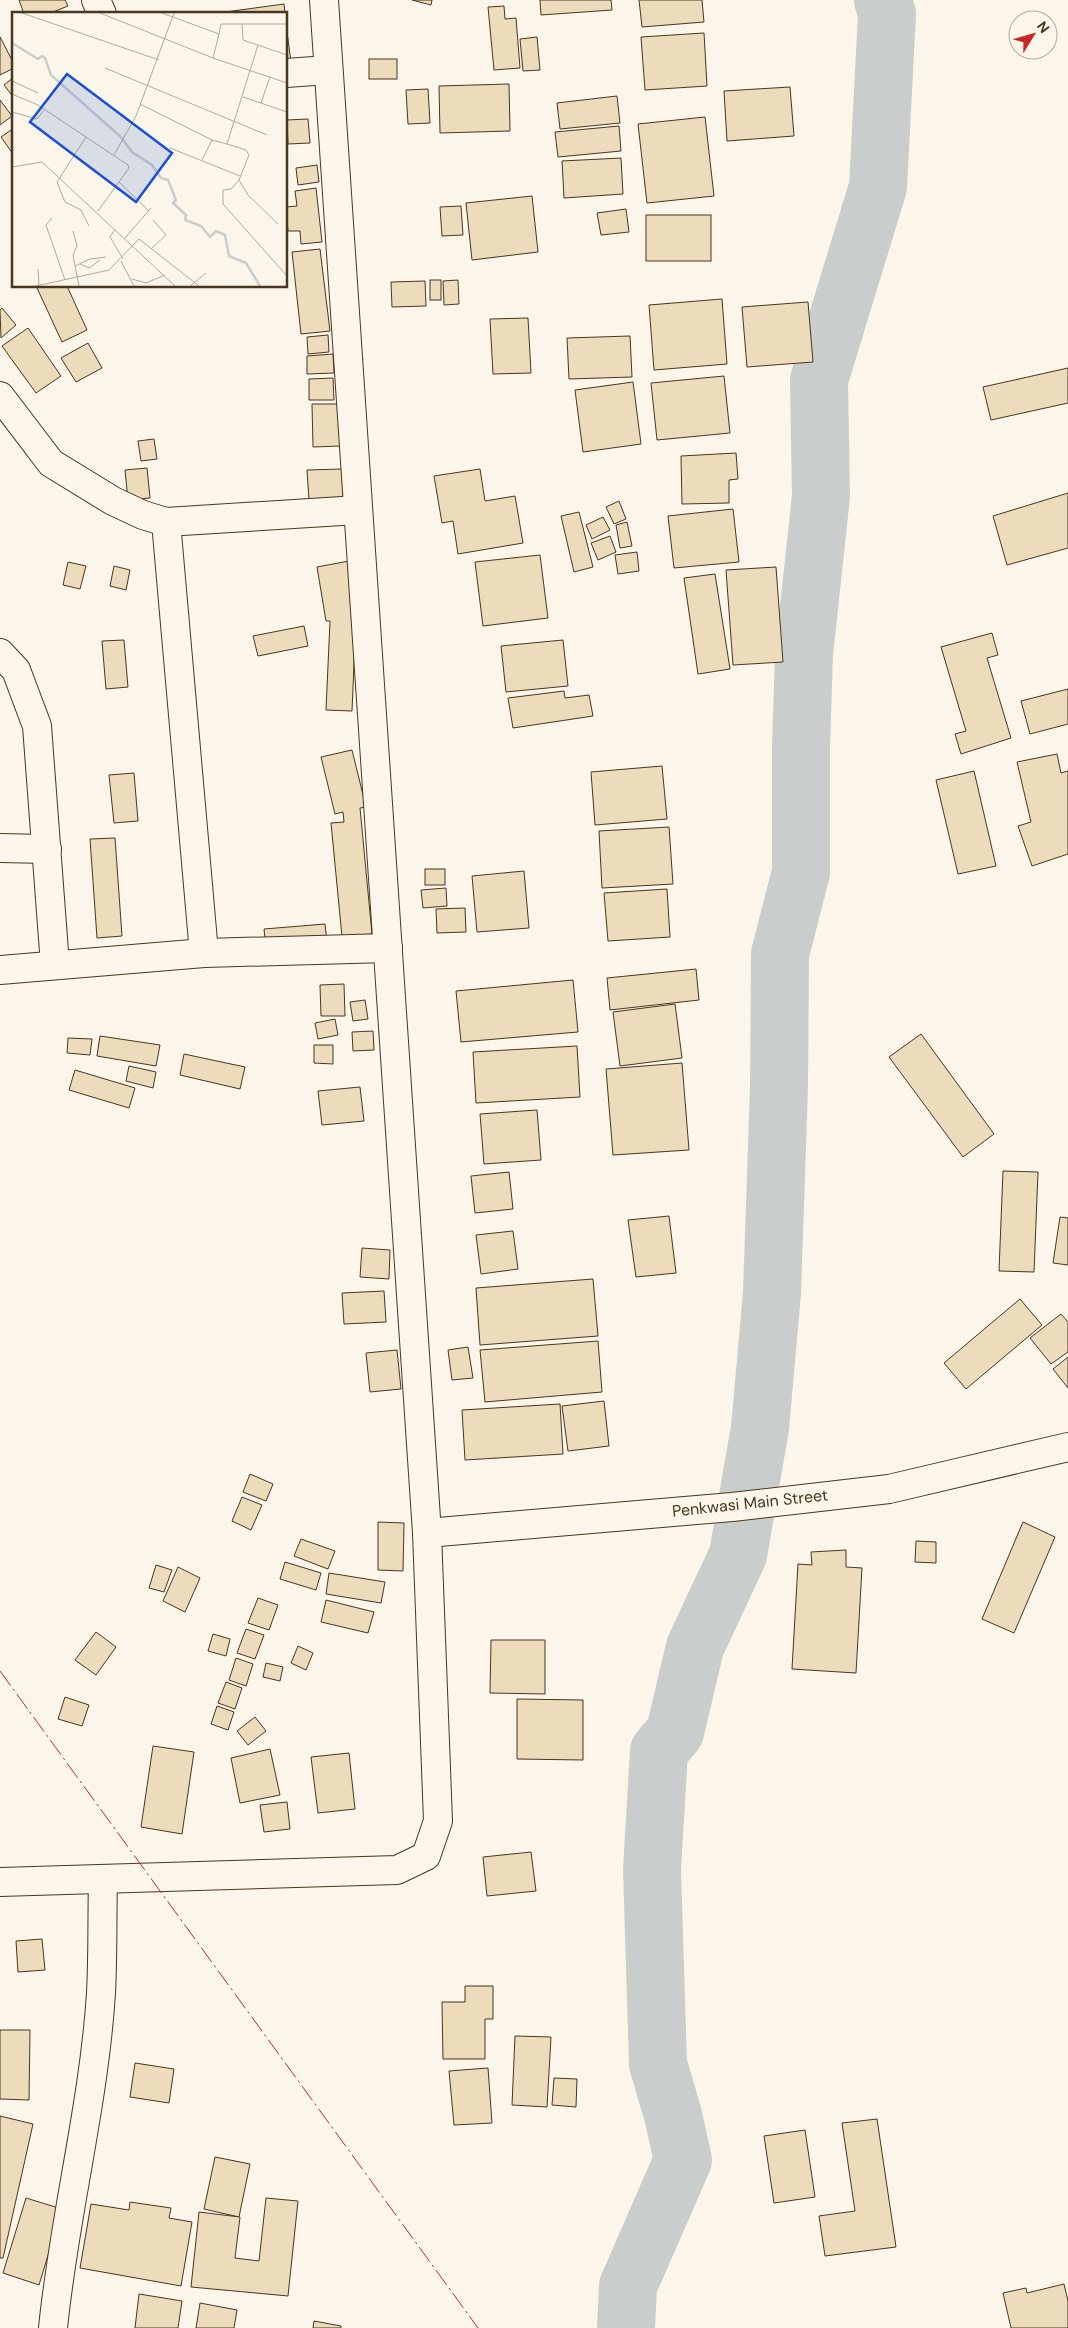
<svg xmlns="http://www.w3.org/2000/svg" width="1068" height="2328" viewBox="0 0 1068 2328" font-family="'DM Sans',sans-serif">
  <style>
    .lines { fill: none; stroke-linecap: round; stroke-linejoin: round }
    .river { stroke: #c9cecd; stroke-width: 58 }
    .building { fill: #ecdcbc; stroke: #4a3520 }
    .minor-casing { stroke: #4a3520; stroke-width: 30 }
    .minor { stroke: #fbf6e9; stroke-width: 28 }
    .power { stroke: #c62828; stroke-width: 1; stroke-dasharray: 18 4 2.5 4; stroke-linecap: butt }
    .labels { text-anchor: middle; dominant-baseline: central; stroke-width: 4; stroke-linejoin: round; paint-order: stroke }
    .street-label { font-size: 16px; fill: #4a3520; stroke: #fbf6e9 }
    .inset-river { fill: none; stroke: #c9cecd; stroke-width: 2.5 }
    .inset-road { fill: none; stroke: #b4a999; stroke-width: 1 }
    .view { fill: #1d4ed8; fill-opacity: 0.15; stroke: #1d4ed8; stroke-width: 2.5 }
    .inset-edge { fill: none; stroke: #4a3520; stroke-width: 2.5 }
  </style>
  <rect width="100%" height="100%" fill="#fbf6e9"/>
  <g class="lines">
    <polyline class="river" points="626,2328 628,2286 683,2160 673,2115 658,2064 652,1869 659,1751 675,1732 695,1647 738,1555 760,1428 772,1293 779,1087 780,954 801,872 801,746 804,654 821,496 819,380 878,187 887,14 883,0"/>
  </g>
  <g class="building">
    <polygon points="19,0 65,0 68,6 48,14 24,14"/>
    <polygon points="412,0 432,0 431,5"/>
    <polygon points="540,0 611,0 612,10 541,15"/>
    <polygon points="639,0 702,0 704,22 642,27"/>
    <polygon points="284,4 285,14 211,14"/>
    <polygon points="504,6 505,19 516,18 520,68 494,70 488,7"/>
    <polygon points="286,24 291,62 286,63"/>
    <polygon points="704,33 707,86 645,90 641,37"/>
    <polygon points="0,37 14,64 14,68 0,75"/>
    <polygon points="537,37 540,70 523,71 520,39"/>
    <rect x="369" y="59" width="28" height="20"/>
    <polygon points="14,77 14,98 4,85"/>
    <polygon points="509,84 510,131 440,133 439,86"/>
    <polygon points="790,87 794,136 727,141 724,91"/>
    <polygon points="428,89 430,123 408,124 406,90"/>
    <polygon points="617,96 620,123 560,129 557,103"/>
    <polygon points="0,100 12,116 0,125"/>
    <polygon points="705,117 714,196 647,203 638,124"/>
    <polygon points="308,119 310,143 288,144 287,120"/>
    <polygon points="619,126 621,151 558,157 555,132"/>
    <polygon points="14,128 14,153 13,154 1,137"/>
    <polygon points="621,158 623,194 564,198 562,161"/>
    <polygon points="317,165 319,182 298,185 296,168"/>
    <polygon points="316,188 322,242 301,244 300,231 288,231 286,207 297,206 295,191"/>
    <polygon points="532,196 538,252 472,260 466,203"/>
    <polygon points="461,206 463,235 442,236 440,207"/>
    <polygon points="626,209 629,232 601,235 597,213"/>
    <rect x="646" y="215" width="65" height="46"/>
    <polygon points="320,249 330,331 301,334 292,252"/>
    <rect x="430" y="280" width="11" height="20"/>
    <polygon points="458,280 459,304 444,305 443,281"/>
    <polygon points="425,281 426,306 392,307 391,282"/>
    <polygon points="41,286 67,286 87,330 62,342 37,288"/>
    <polygon points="722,299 727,364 654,370 649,305"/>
    <polygon points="808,302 813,362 747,367 742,307"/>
    <polygon points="2,308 16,325 1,338 0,310"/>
    <polygon points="528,318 531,373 493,374 490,319"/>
    <polygon points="28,328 61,376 36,393 2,346"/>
    <polygon points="328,335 329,352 308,354 307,337"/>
    <polygon points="630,336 632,377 569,379 567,338"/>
    <polygon points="88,343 102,368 76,382 61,358"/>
    <polygon points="333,354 334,373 307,374 307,356"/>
    <polygon points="1068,368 1068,403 991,420 983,387"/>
    <polygon points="724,376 730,433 657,440 651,383"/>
    <polygon points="333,378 334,400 309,400 309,379"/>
    <polygon points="633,382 641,444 583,452 575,390"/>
    <polygon points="312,404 340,404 341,446 313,447"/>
    <polygon points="154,439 157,459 141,461 138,441"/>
    <polygon points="736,453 738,479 729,480 729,503 682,504 681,456"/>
    <polygon points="147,468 150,498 128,500 125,470"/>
    <polygon points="342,469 343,499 309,500 307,470"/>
    <polygon points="480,469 485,501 515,496 523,543 458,554 453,521 442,523 434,476"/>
    <polygon points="1068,493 1068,548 1007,565 993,516"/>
    <polygon points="619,501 626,519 614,524 606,507"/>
    <polygon points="733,509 739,562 674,568 668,516"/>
    <polygon points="579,512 593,567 574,572 561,516"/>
    <polygon points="603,517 610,530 592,539 586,525"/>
    <polygon points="627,522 632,546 620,548 616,525"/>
    <polygon points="610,536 616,552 598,560 591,543"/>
    <polygon points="637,552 639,571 618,574 615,555"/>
    <polygon points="540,555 548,618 483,626 475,562"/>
    <polygon points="349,561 356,616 352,711 326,710 330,621 326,621 317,567"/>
    <polygon points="68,562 86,566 80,589 63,585"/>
    <polygon points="114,566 130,570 126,590 110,586"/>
    <polygon points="776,567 783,662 733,665 726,570"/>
    <polygon points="715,574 730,669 698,674 684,578"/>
    <polygon points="304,626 308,646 258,656 253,636"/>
    <polygon points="992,633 998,655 987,658 1011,738 961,754 955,734 966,731 941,647"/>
    <polygon points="124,640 128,687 106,689 102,641"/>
    <polygon points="563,640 568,686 506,692 501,646"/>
    <polygon points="1068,689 1068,724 1030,734 1021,701"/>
    <polygon points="564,691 565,698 589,695 593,716 513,728 508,698"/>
    <polygon points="352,750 366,807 360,808 372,934 342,937 331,823 344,822 343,812 335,814 321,757"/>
    <polygon points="1057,754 1061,773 1068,771 1068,854 1032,866 1018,826 1031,822 1017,762"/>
    <polygon points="662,766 667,819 595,825 591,772"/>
    <polygon points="974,771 996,866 958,874 936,780"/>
    <polygon points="134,773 138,821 114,823 109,775"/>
    <polygon points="669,827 673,884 602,888 599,831"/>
    <polygon points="115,838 122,936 97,938 90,839"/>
    <rect x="425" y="869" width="20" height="16"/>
    <polygon points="524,871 529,928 477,932 472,876"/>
    <polygon points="446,888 447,906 423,908 421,890"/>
    <polygon points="667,889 670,937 608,941 604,893"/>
    <polygon points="465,908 466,932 437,933 436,909"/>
    <polygon points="325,924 327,943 266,948 264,929"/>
    <polygon points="696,969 699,1000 610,1010 607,978"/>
    <polygon points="573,980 578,1032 461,1042 456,991"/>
    <polygon points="344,984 345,1016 321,1016 320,985"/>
    <polygon points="365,1000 368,1019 353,1021 350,1002"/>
    <polygon points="675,1004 682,1058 620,1066 613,1012"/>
    <polygon points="335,1019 338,1035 318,1039 315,1023"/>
    <polygon points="373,1031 374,1050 353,1051 352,1032"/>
    <polygon points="921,1034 994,1134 963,1157 889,1057"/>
    <polygon points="100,1036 160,1045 156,1066 97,1056"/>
    <polygon points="68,1038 92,1039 90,1055 67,1053"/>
    <polygon points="314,1045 333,1045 333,1064 314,1063"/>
    <polygon points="577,1046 580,1097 476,1103 473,1052"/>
    <polygon points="184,1054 245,1067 240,1089 180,1075"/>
    <polygon points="682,1063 689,1150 613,1155 606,1069"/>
    <polygon points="129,1066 156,1072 153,1088 126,1081"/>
    <polygon points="75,1070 135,1088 129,1108 69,1090"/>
    <polygon points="360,1087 364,1121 322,1125 318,1091"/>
    <polygon points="537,1110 541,1160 484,1164 480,1114"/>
    <polygon points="1003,1171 1038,1172 1034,1272 999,1271"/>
    <polygon points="509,1172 513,1209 475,1213 471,1176"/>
    <polygon points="669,1216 676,1273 636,1277 628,1220"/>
    <polygon points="1060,1217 1068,1218 1068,1265 1053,1263"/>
    <polygon points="513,1231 518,1269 481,1274 476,1235"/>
    <polygon points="362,1248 390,1250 389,1279 360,1277"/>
    <polygon points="593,1279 598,1336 480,1345 476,1288"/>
    <polygon points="384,1291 386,1322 344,1324 342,1293"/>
    <polygon points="1020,1299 1042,1325 966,1389 944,1363"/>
    <polygon points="1061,1314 1068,1322 1068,1352 1051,1364 1030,1338"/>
    <polygon points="598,1341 602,1392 485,1402 480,1350"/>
    <polygon points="468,1347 473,1378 452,1380 448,1350"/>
    <polygon points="397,1350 401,1389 370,1392 366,1353"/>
    <polygon points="1068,1357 1068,1388 1053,1369"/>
    <polygon points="604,1401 609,1446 568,1451 562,1406"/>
    <polygon points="560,1404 563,1454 465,1460 462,1410"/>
    <polygon points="250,1474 273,1484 266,1501 243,1492"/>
    <polygon points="242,1497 262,1505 251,1530 232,1521"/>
    <polygon points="378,1522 404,1523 403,1571 378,1570"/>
    <polygon points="1023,1522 1055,1537 1014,1633 982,1619"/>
    <polygon points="301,1539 335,1551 328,1569 294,1556"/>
    <polygon points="916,1541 936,1542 936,1563 915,1562"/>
    <polygon points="846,1550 846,1567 862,1568 856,1673 792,1669 798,1564 812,1565 811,1552"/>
    <polygon points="285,1562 321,1573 316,1590 280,1579"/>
    <polygon points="156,1565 172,1570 164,1592 149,1588"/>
    <polygon points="178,1567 200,1578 185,1612 163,1601"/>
    <polygon points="329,1573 385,1582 381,1603 326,1594"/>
    <polygon points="258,1598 278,1605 269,1630 248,1623"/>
    <polygon points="326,1600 374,1612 368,1633 321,1622"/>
    <polygon points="246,1629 264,1635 255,1659 237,1653"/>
    <polygon points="96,1632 116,1647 96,1675 75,1660"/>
    <polygon points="213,1634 230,1639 226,1656 208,1651"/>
    <polygon points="491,1640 545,1640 545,1694 490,1693"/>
    <polygon points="298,1646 313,1653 306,1670 291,1663"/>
    <polygon points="236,1658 253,1664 246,1686 229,1680"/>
    <polygon points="266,1663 283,1667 280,1681 263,1677"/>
    <polygon points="226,1682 242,1688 235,1709 218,1703"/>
    <polygon points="65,1697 89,1705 82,1726 58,1719"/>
    <polygon points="517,1699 583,1700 583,1760 517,1759"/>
    <polygon points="217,1706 234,1712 228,1730 211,1724"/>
    <polygon points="255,1717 266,1731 248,1745 237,1731"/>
    <polygon points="153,1746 194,1752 182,1834 141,1827"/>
    <polygon points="270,1749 280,1795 240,1803 231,1758"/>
    <polygon points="349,1753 355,1809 318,1813 311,1757"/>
    <polygon points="287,1802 290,1829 264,1832 260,1805"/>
    <polygon points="531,1852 536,1891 487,1896 483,1857"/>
    <polygon points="42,1939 45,1970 18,1972 16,1941"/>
    <polygon points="465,1986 493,1986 493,2019 485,2019 485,2059 443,2059 442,2002 465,2002"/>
    <polygon points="0,2030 30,2030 29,2100 0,2099"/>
    <polygon points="515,2036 551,2037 547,2107 512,2105"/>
    <polygon points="135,2063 174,2069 169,2103 130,2097"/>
    <polygon points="488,2068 492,2123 454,2125 449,2071"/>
    <polygon points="554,2078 577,2079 576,2107 552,2105"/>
    <polygon points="0,2116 33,2124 3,2258 0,2258"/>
    <polygon points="877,2119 896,2247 825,2256 819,2216 855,2211 842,2123"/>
    <polygon points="805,2130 815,2197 774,2203 764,2136"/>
    <polygon points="215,2157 250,2164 239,2217 204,2209"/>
    <polygon points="26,2198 62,2209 39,2285 3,2273"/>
    <polygon points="266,2198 298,2201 288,2296 191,2287 199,2212 240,2217 235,2258 259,2261"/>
    <polygon points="130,2202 171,2208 169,2218 192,2222 181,2286 80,2268 91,2204 129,2210"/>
    <polygon points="1064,2284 1068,2301 1068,2328 1011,2328 1003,2293 1026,2288 1027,2293"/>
    <polygon points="139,2294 182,2301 178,2328 135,2328"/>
    <polygon points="200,2303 237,2310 234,2328 196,2328"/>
    <polygon points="314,2321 341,2326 341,2328 313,2328"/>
  </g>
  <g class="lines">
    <g class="minor-casing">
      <g id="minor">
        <polyline points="96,0 102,14"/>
        <polyline points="286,73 328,70"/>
        <polyline points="0,396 51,463 113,501 143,515 166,522 358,510"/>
        <polyline points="166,522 204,953"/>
        <polyline points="0,653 16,670 37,726 55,965"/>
        <polyline points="0,848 47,849"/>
        <polyline points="0,970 204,953 388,948"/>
        <polyline points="427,1533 732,1507 889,1489 1068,1447"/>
        <polyline points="0,1882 397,1870 426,1856 438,1821 427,1533 324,0"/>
        <path d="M53,2328C64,2217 94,2104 101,1993C103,1955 102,1917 103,1879"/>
      </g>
    </g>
    <use href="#minor" class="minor"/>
    <polyline class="power" points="0,1671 478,2328"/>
  </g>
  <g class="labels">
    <g class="street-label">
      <text transform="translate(750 1503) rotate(-6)">Penkwasi Main Street</text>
    </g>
  </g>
  <g transform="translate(12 12)">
    <rect width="275" height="275" fill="#fbf6e9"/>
    <path class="inset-river" d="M0,31L26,47L30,44L33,46L39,63L109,125L120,140L140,153L149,166L156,168L164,188L161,191L174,203L173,208L189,214L198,225L204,219L213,223L217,244L234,251L248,274"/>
    <path class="inset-road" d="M10,1L147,48M88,1L201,46L275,71M150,1L207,22L201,46M230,12L231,28L275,43M207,22L209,12H275M93,56L255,123M0,69L26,81M0,82L26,93L116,153L117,156L86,199M231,85L275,100M249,91L258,65M128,92L200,128L215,132L246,33M0,100L25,107L32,98M74,125L45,170L53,190L69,198L77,214M215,132L234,138L237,143L227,168L219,177L211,178V192L275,264M158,136L228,164M102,143L124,104L162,1M190,148L200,128M0,155L30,150L163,274M227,168L236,183L266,212M107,170L137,199M40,206L34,213L53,268M103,217L98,225L111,247M61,219L65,234L61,243L67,274M113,226L139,196M139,237L154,223L141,208M109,249L122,274M68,252L77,256L88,248M63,254L78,247L94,245M26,257L27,273M120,267L134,271L153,263M24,274L97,258L127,227L187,274M178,274L194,261"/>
    <path class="view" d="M55,62L160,141L124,190L18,110Z"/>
    <rect width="275" height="275" class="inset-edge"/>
  </g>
  <g transform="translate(1033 35) rotate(53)"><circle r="24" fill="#fbf6e9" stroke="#b4a999"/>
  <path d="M0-4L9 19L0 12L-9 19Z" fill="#c62828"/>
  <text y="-8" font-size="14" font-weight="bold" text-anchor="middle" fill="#4a3520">N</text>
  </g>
</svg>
